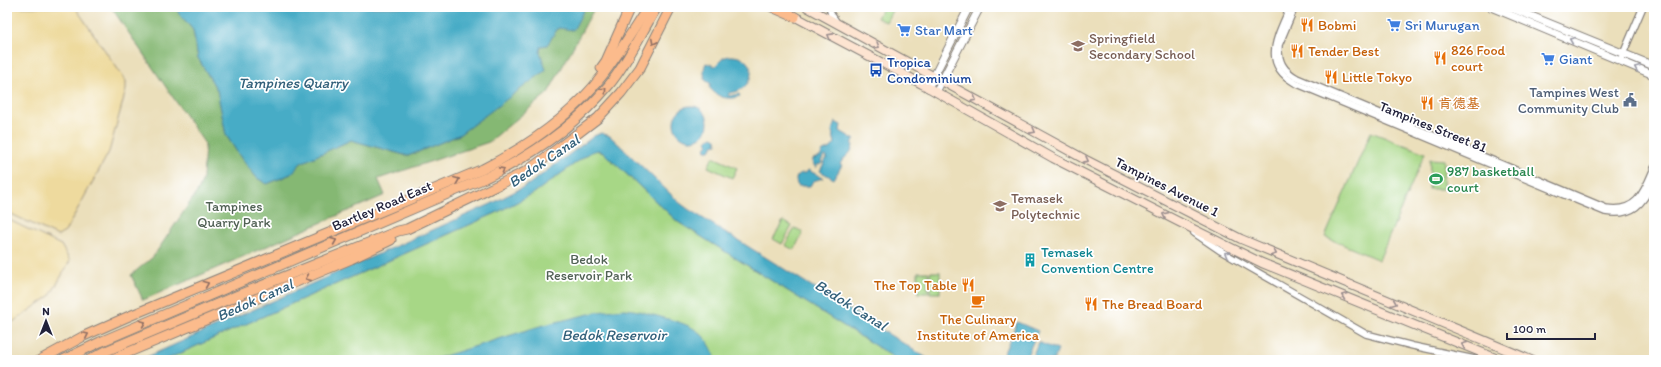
<svg xmlns="http://www.w3.org/2000/svg" width="1661" height="367" viewBox="0 0 1661 367" font-family="Itim,'LXGW WenKai TC',sans-serif">
  <style>
    .green { fill: #a7d786; stroke: #647c60 }
    .forest { fill: #85b873; stroke: #546d57 }
    .sand { fill: #eeda9e; stroke: #887e6c }
    .water { fill: #46acc6; stroke: #346780 }
    .lines { fill: none; stroke-linecap: round; stroke-linejoin: round }
    .minor-casing { stroke: #86807b; stroke-width: 8 }
    .tertiary-casing { stroke: #86807b; stroke-width: 9 }
    .secondary-casing { stroke: #86807b; stroke-width: 10 }
    .trunk-casing { stroke: #86807b; stroke-width: 11 }
    .minor { stroke: #fff; stroke-width: 5.5 }
    .tertiary { stroke: #fff; stroke-width: 7 }
    .secondary { stroke: #fde4d1; stroke-width: 8 }
    .trunk { stroke: #fbbb8c; stroke-width: 9 }
    .oneway { stroke: #9a8d8e }
    .oneway2 { stroke: #9c9ca7 }
    .oneway3 { stroke: #8e6e64 }
    .labels { text-anchor: middle; dominant-baseline: central; stroke-width: 3.5; stroke-linejoin: round; paint-order: stroke }
    .food-label { font-size: 14px; fill: #c56008; stroke: #fff; text-anchor: start }
    .shop-label { font-size: 14px; fill: #366cbe; stroke: #fff; text-anchor: start }
    .education-label { font-size: 14px; fill: #785e54; stroke: #fff; text-anchor: start }
    .transit-label { font-size: 14px; fill: #164399; stroke: #fff; text-anchor: start }
    .service-label { font-size: 14px; fill: #4e5e75; stroke: #fff; text-anchor: end }
    .street-label { font-size: 14px; fill: #22223b; stroke: #fff }
    .leisure-label { font-size: 14px; fill: #27864d; stroke: #fff; text-anchor: start }
    .park-label { font-size: 14px; fill: #516155; stroke: #fff }
    .culture-label { font-size: 14px; fill: #0d838f; stroke: #fff; text-anchor: start }
    .water-label { font-size: 15px; font-style: italic; fill: #32607a; stroke: #fff }
  </style>
  <rect width="100%" height="100%" fill="#fff"/>
  <filter id="ink" filterUnits="userSpaceOnUse"><feTurbulence type="fractalNoise" baseFrequency=".025" numOctaves="2"/><feDisplacementMap in="SourceGraphic" scale="8" xChannelSelector="R" yChannelSelector="G"/><feConvolveMatrix kernelMatrix="1 2 1 2 8 2 1 2 1" color-interpolation-filters="sRGB"/></filter>
  <filter id="wash" filterUnits="userSpaceOnUse"><feTurbulence type="fractalNoise" baseFrequency=".012" numOctaves="4" result="noise"/><feDisplacementMap in="SourceGraphic" scale="16" xChannelSelector="R" yChannelSelector="G"/><feGaussianBlur stdDeviation="0.9" result="paint"/><feColorMatrix in="noise" values="0 0 0 0 0 0 0 0 0 0 0 0 0 0 0 0 0 1.4 0 .05"/><feComposite in="paint" operator="in"/></filter>
  <g filter="url(#wash)">
    <rect width="100%" height="100%" fill="#ebdfbb"/>
    <g class="green">
      <polygon points="883,7 894,7 886,22 877,18"/>
      <polygon points="1371,132 1425,153 1379,260 1325,237"/>
      <polygon points="596,150 605,154 678,222 898,360 165,360 496,213 534,193 591,152"/>
      <polygon points="713,157 737,168 732,178 708,167"/>
      <polygon points="1430,159 1444,160 1443,189 1429,189"/>
      <polygon points="783,221 792,226 782,244 773,239"/>
      <polygon points="795,228 803,232 794,250 785,245"/>
      <rect x="918" y="272" width="10" height="21"/>
      <rect x="930" y="272" width="10" height="21"/>
    </g>
    <polygon class="forest" points="111,7 174,7 193,30 198,58 217,90 226,135 241,158 257,178 267,184 291,174 301,163 351,140 408,156 459,135 489,112 540,52 541,46 547,45 558,28 580,15 585,7 595,7 548,93 489,142 378,179 385,195 143,300 131,275 153,257 199,189 203,178 205,144"/>
    <g class="sand">
      <polygon points="7,7 75,7 126,81 126,90 109,152 65,232 58,236 7,212"/>
      <polygon points="7,219 61,245 70,261 50,296 7,326"/>
    </g>
    <g class="water">
      <path d="M174,7H585C581,15 578,22 573,30L558,28L547,45L541,46L540,52L546,70L459,135L408,156L351,140L301,163L291,174L267,184L257,178L241,158L226,135L217,90L198,58L193,30Z"/>
      <path d="M728,56C760,54 757,91 729,93L728,96L739,94L740,96C727,101 717,97 709,87L711,84L705,80C704,74 703,69 706,63L715,66L723,58Z"/>
      <circle cx="691" cy="123" r="17"/>
      <path d="M835,122L841,125L840,131L855,140L851,143L853,145C851,156 845,155 840,164L842,165L834,179L820,171L827,157L824,156L821,161L823,162L820,165L818,164L816,168L812,162L813,159L820,157L823,151L831,148L835,143L832,131Z"/>
      <polygon points="601,133 610,136 680,203 688,209 930,360 898,360 678,222 605,154 598,150 591,152 534,193 496,213 165,360 140,360 491,204 529,184 594,136"/>
      <polygon points="712,137 716,139 717,144 713,145 710,150 706,150 705,147 708,144 707,140"/>
      <path d="M808,170L823,178L813,181L810,186H798C793,178 798,172 806,173Z"/>
      <path d="M623,309C634,309 645,313 657,316C686,324 706,327 716,360H432L540,326L597,312Z"/>
      <polygon points="1017,322 1038,331 1025,360 1001,360"/>
      <polygon points="1038,342 1058,350 1054,360 1031,360"/>
    </g>
  </g>
  <g filter="url(#ink)">
    <g class="lines">
      <g class="minor-casing">
        <g id="minor">
          <polyline points="829,7 831,14 836,21"/>
          <path d="M1290,7C1278,36 1260,63 1295,83L1605,212C1633,217 1643,204 1654,181"/>
          <path d="M1295,7L1279,45C1278,61 1283,70 1297,78L1606,208C1637,213 1644,192 1654,168"/>
          <polyline points="1620,61 1643,7"/>
          <polyline points="1194,233 1219,250 1366,334 1413,346 1479,360"/>
        </g>
      </g>
      <g class="tertiary-casing">
        <g id="tertiary">
          <polyline points="1491,7 1654,75"/>
          <polyline points="1509,7 1654,66"/>
          <polyline points="928,88 969,7"/>
          <polyline points="936,92 980,7"/>
        </g>
      </g>
      <g class="secondary-casing">
        <g id="secondary">
          <polyline points="807,7 1086,160 1241,239 1531,360"/>
          <polyline points="790,14 922,84 1053,158 1179,222 1262,263 1500,360"/>
        </g>
      </g>
      <g class="trunk-casing">
        <g id="trunk">
          <polyline points="772,7 795,17"/>
          <polyline points="601,68 606,61 630,7"/>
          <path d="M40,360L84,336L127,317L483,169C528,146 571,116 602,76C619,54 633,30 648,7"/>
          <path d="M63,360L100,342L485,178C531,156 576,125 609,85C628,62 641,33 657,7"/>
          <polyline points="89,360 106,351 236,296 398,231 407,229 527,171 557,149 598,118 621,93 640,68 671,7"/>
          <polyline points="110,360 351,259 391,240"/>
        </g>
      </g>
      <use href="#minor" class="minor"/>
      <use href="#tertiary" class="tertiary"/>
      <use href="#secondary" class="secondary"/>
      <use href="#trunk" class="trunk"/>
    </g>
    <defs><path id="oneway-chevron" d="M-2-3.5L2.5 0L-2 3.5" fill="none" stroke-width="1.6" stroke-linecap="round" stroke-linejoin="round"/></defs>
    <g class="oneway">
      <use href="#oneway-chevron" transform="translate(830 36) rotate(-151)"/>
      <use href="#oneway-chevron" transform="translate(877 46) rotate(30)"/>
      <use href="#oneway-chevron" transform="translate(974 99) rotate(29)"/>
      <use href="#oneway-chevron" transform="translate(1033 131) rotate(29)"/>
      <use href="#oneway-chevron" transform="translate(1086 160) rotate(28)"/>
      <use href="#oneway-chevron" transform="translate(1165 215) rotate(-153)"/>
      <use href="#oneway-chevron" transform="translate(1274 253) rotate(23)"/>
      <use href="#oneway-chevron" transform="translate(1344 296) rotate(-158)"/>
      <use href="#oneway-chevron" transform="translate(1394 303) rotate(23)"/>
      <use href="#oneway-chevron" transform="translate(1464 345) rotate(-157)"/>
    </g>
    <g class="oneway2">
      <use href="#oneway-chevron" transform="translate(1572 40) rotate(-157)"/>
      <use href="#oneway-chevron" transform="translate(1637 68) rotate(-157)"/>
      <use href="#oneway-chevron" transform="translate(1227 254) rotate(-151)"/>
    </g>
    <g class="oneway3">
      <use href="#oneway-chevron" transform="translate(654 42) rotate(117)"/>
      <use href="#oneway-chevron" transform="translate(604 90) rotate(-48)"/>
      <use href="#oneway-chevron" transform="translate(502 170) rotate(-28)"/>
      <use href="#oneway-chevron" transform="translate(457 180) rotate(-22)"/>
      <use href="#oneway-chevron" transform="translate(334 241) rotate(-23)"/>
      <use href="#oneway-chevron" transform="translate(308 278) rotate(157)"/>
      <use href="#oneway-chevron" transform="translate(206 284) rotate(-23)"/>
      <use href="#oneway-chevron" transform="translate(143 323) rotate(-23)"/>
      <use href="#oneway-chevron" transform="translate(86 335) rotate(-25)"/>
    </g>
  </g>
  <defs>
    <g id="restaurant-bare" transform="scale(1.08)"><path d="M-5-6h1v4h1v-4h1v4h1v-4h1v5L-1.5 .5V6h-2V.5L-5-1ZM5-6V6H3V1.5H1.5Q1.5-4 5-6Z" fill="#e8710a" stroke="#fff" stroke-width="2.5" paint-order="stroke"/></g>
    <g id="supermarket-bare" transform="scale(1.08)"><path d="M-6-5.5h2.5l.6 2H6L4.5 2H-2.5L-4.4-4H-6ZM-1.5 3.2a1.3 1.3 0 1 0 .1 0ZM3 3.2a1.3 1.3 0 1 0 .1 0Z" fill="#3f7fe0" stroke="#fff" stroke-width="2.5" paint-order="stroke"/></g>
    <g id="school-bare" transform="scale(1.08)"><path d="M0-5L7-2L0 1L-7-2ZM-4 1L0 2.5L4 1V4Q0 6-4 4Z" fill="#8d6e63" stroke="#fff" stroke-width="2.5" paint-order="stroke"/></g>
    <g id="bus-bare" transform="scale(1.08)"><path d="M-5-6H5V4H4V6H2V4H-2V6H-4V4H-5ZM-3.5-4V0h7V-4ZM-3.5 1.2v1.5H-2V1.2ZM2 1.2v1.5H3.5V1.2Z" fill="#1a4fb4" stroke="#fff" stroke-width="2.5" paint-order="stroke"/></g>
    <g id="civic-bare" transform="scale(1.08)"><path d="M-.6-6.5H3V-4.5H.6V-3L4-1V1h2V6H-6V1h2V-1L-.6-3ZM-1.2 2.5V6h2.4V2.5Z" fill="#5c6f8a" stroke="#fff" stroke-width="2.5" paint-order="stroke"/></g>
    <g id="stadium-bare" transform="scale(1.08)"><path d="M0-5a6.5 5 0 1 0 0 10a6.5 5 0 1 0 0-10ZM-3.5-1.8h7v3.6h-7Z" fill="#2e9e5b" stroke="#fff" stroke-width="2.5" paint-order="stroke"/></g>
    <g id="university-bare" transform="scale(1.08)"><path d="M0-5L7-2L0 1L-7-2ZM-4 1L0 2.5L4 1V4Q0 6-4 4Z" fill="#8d6e63" stroke="#fff" stroke-width="2.5" paint-order="stroke"/></g>
    <g id="building-bare" transform="scale(1.08)"><path d="M-4-6H4V6H1V3H-1V6H-4ZM-2.5-4.3h1.7v1.8h-1.7ZM.8-4.3h1.7v1.8H.8ZM-2.5-1h1.7V.8h-1.7ZM.8-1h1.7V.8H.8Z" fill="#0f9aa8" stroke="#fff" stroke-width="2.5" paint-order="stroke"/></g>
    <g id="cafe-bare" transform="scale(1.08)"><path d="M-5.5-4.5H6V0H3Q3 3.5 0 3.5H-2.5Q-5.5 3.5-5.5 0ZM3-3.2v2h1.7v-2ZM-6 4.5H4V6H-6Z" fill="#e8710a" stroke="#fff" stroke-width="2.5" paint-order="stroke"/></g>
  </defs>
  <g fill-rule="evenodd">
    <use href="#restaurant-bare" x="1307" y="25"/>
    <use href="#supermarket-bare" x="1394" y="25"/>
    <use href="#supermarket-bare" x="904" y="30"/>
    <use href="#school-bare" x="1078" y="46"/>
    <use href="#restaurant-bare" x="1297" y="51"/>
    <use href="#restaurant-bare" x="1440" y="58"/>
    <use href="#supermarket-bare" x="1548" y="59"/>
    <use href="#bus-bare" x="876" y="70"/>
    <use href="#restaurant-bare" x="1331" y="77"/>
    <use href="#civic-bare" x="1630" y="100"/>
    <use href="#restaurant-bare" x="1427" y="103"/>
    <use href="#stadium-bare" x="1436" y="179"/>
    <use href="#university-bare" x="1000" y="206"/>
    <use href="#building-bare" x="1030" y="260"/>
    <use href="#restaurant-bare" x="968" y="285"/>
    <use href="#cafe-bare" x="978" y="301"/>
    <use href="#restaurant-bare" x="1091" y="304"/>
  </g>
  <g class="labels">
    <g class="food-label">
      <text x="1318" y="25">Bobmi</text>
      <text x="1451" y="50">826 Food<tspan x="1451" dy="16">court</tspan></text>
      <text x="1308" y="51">Tender Best</text>
      <text x="1342" y="77">Little Tokyo</text>
      <text x="1438" y="103">肯德基</text>
      <text x="957" y="285" text-anchor="end">The Top Table</text>
      <text x="1102" y="304">The Bread Board</text>
      <text x="978" y="319" text-anchor="middle">The Culinary<tspan x="978" dy="16">Institute of America</tspan></text>
    </g>
    <g class="shop-label">
      <text x="1405" y="25">Sri Murugan</text>
      <text x="915" y="30">Star Mart</text>
      <text x="1559" y="59">Giant</text>
    </g>
    <g class="education-label">
      <text x="1089" y="38">Springfield<tspan x="1089" dy="16">Secondary School</tspan></text>
      <text x="1011" y="198">Temasek<tspan x="1011" dy="16">Polytechnic</tspan></text>
    </g>
    <g class="transit-label">
      <text x="887" y="62">Tropica<tspan x="887" dy="16">Condominium</tspan></text>
    </g>
    <g class="service-label">
      <text x="1619" y="92">Tampines West<tspan x="1619" dy="16">Community Club</tspan></text>
    </g>
    <g class="street-label">
      <text transform="translate(1433 127) rotate(22)">Tampines Street 81</text>
      <text transform="translate(1167 187) rotate(27)">Tampines Avenue 1</text>
      <text transform="translate(382 206) rotate(-23)">Bartley Road East</text>
    </g>
    <g class="leisure-label">
      <text x="1447" y="171">987 basketball<tspan x="1447" dy="16">court</tspan></text>
    </g>
    <g class="park-label">
      <text x="234" y="206">Tampines<tspan x="234" dy="16">Quarry Park</tspan></text>
      <text x="589" y="259">Bedok<tspan x="589" dy="16">Reservoir Park</tspan></text>
    </g>
    <g class="culture-label">
      <text x="1041" y="252">Temasek<tspan x="1041" dy="16">Convention Centre</tspan></text>
    </g>
    <g class="water-label">
      <text x="293" y="83">Tampines Quarry</text>
      <text transform="translate(544 161) rotate(-34)">Bedok Canal</text>
      <text transform="translate(255 300) rotate(-24)">Bedok Canal</text>
      <text transform="translate(851 305) rotate(32)">Bedok Canal</text>
      <text x="614" y="335">Bedok Reservoir</text>
    </g>
  </g>
  <rect width="1661" height="367" fill="none" stroke="#fff" stroke-width="24"/>
  <g transform="translate(46 321)" stroke="#ffffff" stroke-width="3" paint-order="stroke">
  <path d="M0-3L7 15L0 10L-7 15Z" fill="#22223b"/>
  <text y="-6" font-size="11" font-weight="bold" text-anchor="middle" fill="#22223b">N</text>
  </g>
  <path d="M1507 333v6h88v-6" fill="none" stroke="#22223b" stroke-width="2"/>
  <text x="1513" y="333" font-size="12" fill="#22223b" stroke="#ffffff" stroke-width="3" paint-order="stroke">100 m</text>
</svg>
